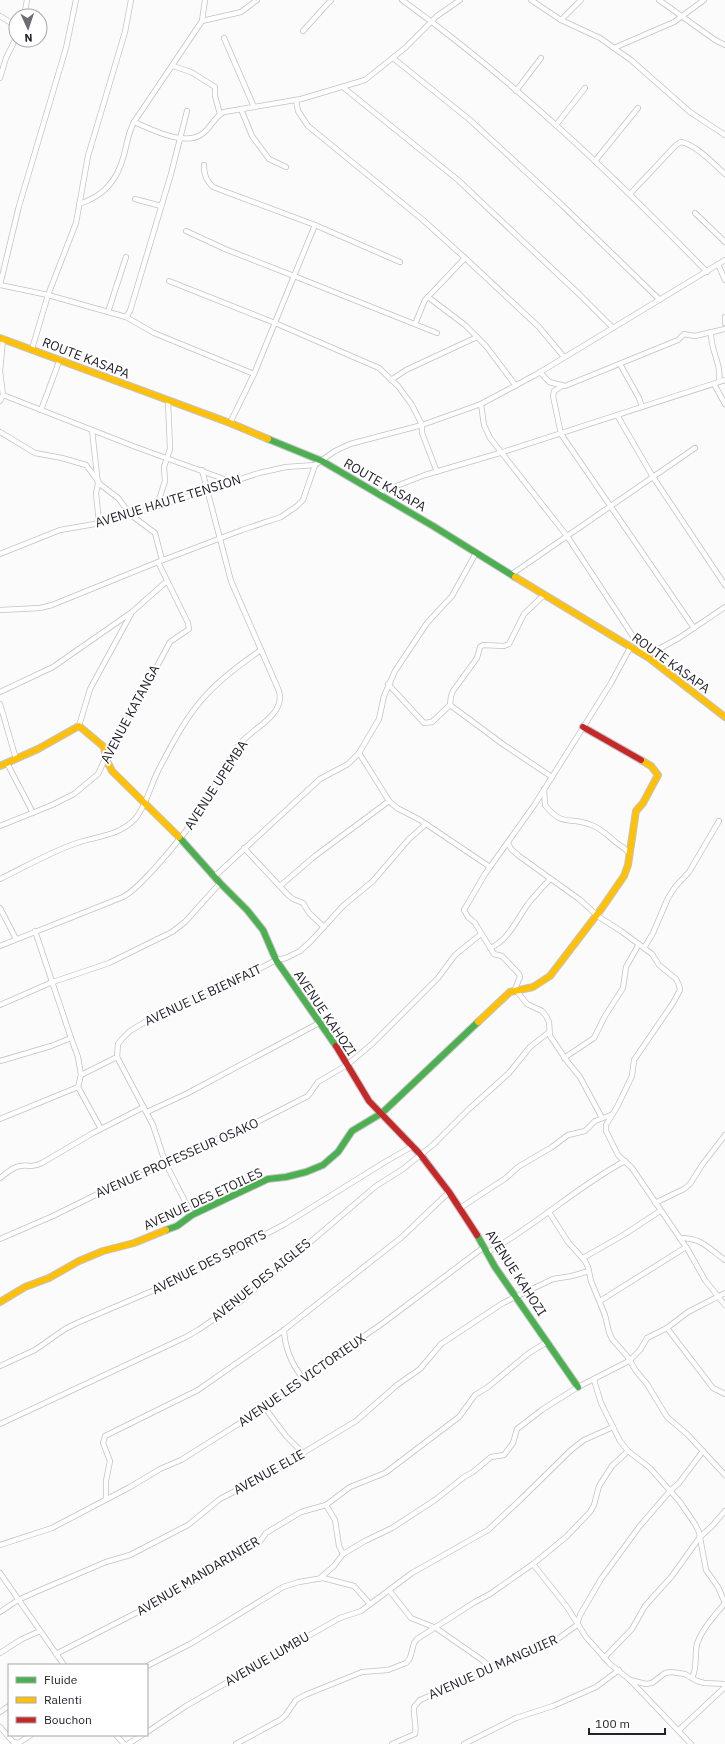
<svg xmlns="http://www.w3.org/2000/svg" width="725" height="1744" viewBox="0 0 725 1744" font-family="'IBM Plex Sans',sans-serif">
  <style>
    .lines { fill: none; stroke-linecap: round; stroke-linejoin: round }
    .street-casing { stroke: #c3c2c7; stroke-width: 6 }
    .fast-casing { stroke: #c3c2c7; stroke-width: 8 }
    .slow-casing { stroke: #c3c2c7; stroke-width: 8 }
    .jam-casing { stroke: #c3c2c7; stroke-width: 8 }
    .street { stroke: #fefefe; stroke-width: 4.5 }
    .fast { stroke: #4caf50; stroke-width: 6 }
    .slow { stroke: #ffc107; stroke-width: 6 }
    .jam { stroke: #c62828; stroke-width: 6 }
    .labels { text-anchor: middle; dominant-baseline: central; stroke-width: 4; stroke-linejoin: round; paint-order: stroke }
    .street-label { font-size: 13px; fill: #24212c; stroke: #fff }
  </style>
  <rect width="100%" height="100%" fill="#fbfbfb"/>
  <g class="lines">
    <g class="street-casing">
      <g id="street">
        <path d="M402,0C513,80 612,174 707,272"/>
        <polyline points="531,0 561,20 600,38 614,48 631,60 690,112 725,135"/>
        <polyline points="659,0 715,40 725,45"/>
        <polyline points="0,16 16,26"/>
        <polyline points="24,16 27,0"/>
        <polyline points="561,20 581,0"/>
        <polyline points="202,21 241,12 257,0"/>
        <polyline points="303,31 331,0"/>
        <polyline points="224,38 254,107"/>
        <polyline points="614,48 674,22 704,0"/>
        <polyline points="393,58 470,120 563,206 660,300"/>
        <polyline points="173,66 191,72 215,87 215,96 220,114"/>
        <polyline points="0,78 6,58 16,38"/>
        <polyline points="344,88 458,180 580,295 613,328"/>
        <polyline points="516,91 541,58"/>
        <polyline points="296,100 298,111 308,126 423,220 465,258 539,327 564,357"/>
        <polyline points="241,109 252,136 269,159 286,167"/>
        <path d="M134,122C151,129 185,147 202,134C211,128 214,117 224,112L301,99L365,80L405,48L437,16L460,0"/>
        <polyline points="556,125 585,88"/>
        <polyline points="595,161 638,108"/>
        <path d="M204,165C204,175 206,180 213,187L315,225L400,262"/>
        <path d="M630,194L676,145L681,142C695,144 715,165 725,174"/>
        <polyline points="135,199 161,206"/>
        <path d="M79,204C104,196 117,181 124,155C127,144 128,133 134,122L202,21L205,0"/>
        <polyline points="695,213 725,242"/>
        <polyline points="315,225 294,276 437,333"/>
        <polyline points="186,231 225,249 294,276 254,374 230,423"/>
        <polyline points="718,264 725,280"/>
        <polyline points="169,281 275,323 379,368 398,386 412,405 422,425 422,433 437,472"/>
        <polyline points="0,285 19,206 66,48 76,0"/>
        <polyline points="0,285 48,295 126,317 154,333 254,374"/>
        <polyline points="428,297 465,325 486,346 516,386"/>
        <polyline points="108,312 126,257"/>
        <polyline points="126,317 130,311 171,174 187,111"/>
        <polyline points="725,317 725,323"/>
        <polyline points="415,324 425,300 465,258"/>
        <path d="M711,332C710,350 722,364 719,382"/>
        <polyline points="32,349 48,295 76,223 88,156 125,32 131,0"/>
        <polyline points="620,364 639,398 642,407"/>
        <polyline points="540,372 549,382 565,386 678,340 684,334 695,336 725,329"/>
        <polyline points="391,380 406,370 477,337"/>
        <polyline points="714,384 725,404"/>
        <polyline points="562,386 554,391 553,396 561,434 694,628"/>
        <polyline points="3,395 133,446 232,482"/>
        <polyline points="0,401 3,395 0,371 3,339"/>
        <polyline points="481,404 484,425 490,438 567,536 646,656 679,638 725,607"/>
        <polyline points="41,410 60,359"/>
        <polyline points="617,415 653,477 725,585"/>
        <polyline points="92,430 98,484 96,493 99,523"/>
        <polyline points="0,432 35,453 62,458 86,465 101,485 118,498 131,515 155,533 162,560"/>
        <polyline points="378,493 425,475 503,452 725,380"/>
        <polyline points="160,505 159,500 165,481 164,467 170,449 168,401"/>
        <polyline points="0,554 60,530 95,524 131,515 259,473 286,467 315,465"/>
        <polyline points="512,574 695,448"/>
        <polyline points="0,610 40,608 52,605 158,562 242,530 281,517 297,506 303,500 315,465 335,451 350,444 422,425 481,404 496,396 537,374 725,260"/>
        <polyline points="388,684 424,723 432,722 450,705 451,696 453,691 477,658 480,647 483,645 504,646 509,644 524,614 544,595"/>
        <polyline points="0,692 53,667 132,612 167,581"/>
        <polyline points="0,704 16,759"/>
        <polyline points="450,705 504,745 552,777"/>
        <polyline points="79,726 90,689 131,614"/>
        <polyline points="359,753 381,788 389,801 397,808 420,820 490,867"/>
        <polyline points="7,763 33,813"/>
        <path d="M544,789L545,805C563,828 569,816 591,825C604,829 613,842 624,848L629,853"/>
        <polyline points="0,826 52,805 74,794 98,774 113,742 140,698 170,642 189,629 188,623 158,562"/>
        <polyline points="508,843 511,849 519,856 579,899 599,917 621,931 652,954 659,965 676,979 679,985 680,990 673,1003 634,1060 632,1076 617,1107 606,1125 606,1131 618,1155 632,1168 688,1250 705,1280 725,1305"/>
        <polyline points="244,848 288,895 293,899 303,903 309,913 324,927"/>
        <polyline points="214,877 320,779 348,764 359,753 379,719 384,696 395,671 427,623 452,596 476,553"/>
        <path d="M0,879C25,867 50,852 77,843C97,836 119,836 135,819C146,807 151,783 160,767C173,742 187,715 207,694C223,677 242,663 261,650"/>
        <polyline points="280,886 315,856 389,801"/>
        <polyline points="0,908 16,939"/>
        <polyline points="35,931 71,1038"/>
        <path d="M0,946L123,897C136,890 144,879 154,869C170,851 185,834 198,814C213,792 223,768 238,746C250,729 286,716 279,691L231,581L202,470"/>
        <path d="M490,948C508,941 517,919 528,904C535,895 543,887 550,879"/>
        <polyline points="644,948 653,933 668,898 675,887 689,872 719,821"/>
        <polyline points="0,1005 50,983 109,963 172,932 185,922 220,883"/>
        <polyline points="117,1057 153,1125 165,1162 192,1215"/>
        <polyline points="564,1058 594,1038 605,1016 623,988 626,967 639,944"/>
        <polyline points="0,1061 51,1046 71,1038 78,1057 81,1075"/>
        <polyline points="78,1087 101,1129"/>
        <polyline points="147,1112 188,1093 319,1023"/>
        <polyline points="602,1118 580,1077 567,1061 550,1036 549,1022 546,1016 542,1011 527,1004 515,989 520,977 519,974 502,956 494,954 475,923 468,917 464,910 485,874 535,804 611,683 631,646"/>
        <polyline points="0,1119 78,1087 81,1075 117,1057 118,1044 122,1039 130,1031 145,1022 180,1004 242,978 276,960 286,958 300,951 311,941 343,906 373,881 409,839 426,824"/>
        <path d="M0,1178C6,1174 12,1167 20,1166C30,1164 30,1169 42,1163L93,1133L144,1107"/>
        <polyline points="655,1203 684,1189 690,1184 702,1165 725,1135"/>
        <polyline points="460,1208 506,1178 518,1167 552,1147 568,1135 585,1131 595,1121 611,1115"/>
        <polyline points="549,1212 568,1242 585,1261 588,1267 591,1281 605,1315 609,1332 612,1339 627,1356 636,1371 647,1384 667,1417 687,1434 725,1475"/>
        <path d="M680,1238C702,1238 708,1248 725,1260"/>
        <polyline points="0,1239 53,1216 120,1183 144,1174 165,1162 221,1137 253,1124 308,1096 318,1082 347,1065 372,1044 438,978 455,955 481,934"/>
        <path d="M488,1252C536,1226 576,1187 625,1161"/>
        <polyline points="583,1258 625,1234 660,1211"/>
        <polyline points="600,1301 686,1247"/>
        <polyline points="667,1328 713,1388 725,1394"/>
        <path d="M284,1330C285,1348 291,1363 302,1377"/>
        <polyline points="0,1366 35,1350 65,1329 77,1323 185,1277 215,1261 285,1224 385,1162 413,1146"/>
        <polyline points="594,1380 601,1403 620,1441 628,1451 650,1468 680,1502 695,1524 699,1532 706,1570 718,1587 725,1603"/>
        <polyline points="265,1408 286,1436 303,1453"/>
        <polyline points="0,1424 186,1337 198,1330 241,1301 376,1186 403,1169 434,1144 469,1109 509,1073 530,1047 549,1032"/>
        <polyline points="106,1499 106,1481 110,1461 103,1443 105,1436 198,1390 284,1330 402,1237 449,1192"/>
        <polyline points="326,1505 335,1520 339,1546 343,1554"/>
        <polyline points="0,1545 52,1528 130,1487 160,1469 181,1460 288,1393 302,1377 325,1363 383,1323 484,1247"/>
        <polyline points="533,1564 567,1607 586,1637 610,1664 630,1680 646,1684 652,1683 665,1673 671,1672 685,1674 697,1681 704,1683 725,1684"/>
        <polyline points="0,1573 64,1665"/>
        <polyline points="320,1578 334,1566 343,1554 365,1541 392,1528 435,1500 464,1477 473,1472 491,1457 504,1455 513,1443 517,1429 543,1409 578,1387 629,1361 640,1350 647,1338 667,1328 688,1312 725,1293"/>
        <polyline points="389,1590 411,1618 436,1628 482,1660 490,1667"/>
        <polyline points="0,1612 18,1600 38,1591 106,1562 130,1555 188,1525 220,1499 268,1474 356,1421 397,1385 420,1369 441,1344 503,1303 553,1279 572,1276 589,1271"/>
        <polyline points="0,1653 22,1639 40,1631"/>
        <polyline points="56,1654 177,1592 230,1559 240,1549 259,1543 266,1533 301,1512 326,1505 350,1487 385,1473 459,1417 475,1395 488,1387 529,1353 547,1342"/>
        <polyline points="604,1658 632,1629 645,1606 672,1576 700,1537 712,1526 725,1511"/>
        <polyline points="147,1666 192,1643 283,1587 299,1582 323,1578 354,1586 370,1604"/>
        <path d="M692,1678C698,1665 694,1657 697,1644C702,1629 715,1615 725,1603"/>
        <polyline points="630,1680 691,1744"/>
        <polyline points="0,1712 9,1706"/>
        <polyline points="0,1727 13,1742 18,1743"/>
        <polyline points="679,1730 725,1687"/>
        <polyline points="147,1732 186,1706 301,1640 340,1618 361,1611 412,1573 488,1530 520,1500 571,1450 584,1440 613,1427"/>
        <polyline points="116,1735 124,1744"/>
        <polyline points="17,1744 31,1735"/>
        <polyline points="128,1744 142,1735"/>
        <polyline points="236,1744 280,1720 285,1716 296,1700 305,1695 362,1672 388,1670 406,1663 410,1658 414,1643 417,1639 475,1602 490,1594 533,1564 566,1537 590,1512 594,1505 599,1486 612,1466 628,1451"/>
        <path d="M392,1744L415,1734C417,1727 413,1715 414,1707L420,1700L469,1679L490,1667L552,1643L577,1625L580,1615L601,1579L639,1527L670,1491L679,1483L703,1451"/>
        <polyline points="464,1744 516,1718 553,1706 596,1687 619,1670"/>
      </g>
    </g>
    <g class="fast-casing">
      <g id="fast">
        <polyline points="268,439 322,461 433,526 515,577"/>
        <polyline points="179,837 220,883 247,910 263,930 276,960 336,1046"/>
        <polyline points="166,1230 177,1226 192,1215 268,1179 286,1177 306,1172 323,1165 338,1152 352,1131 382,1113 478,1022"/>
        <polyline points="477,1235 495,1267 578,1387"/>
      </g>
    </g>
    <g class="slow-casing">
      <g id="slow">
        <polyline points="0,338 230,423 268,439"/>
        <polyline points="515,577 649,658 725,717"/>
        <polyline points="0,766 38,749 79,726 104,747 106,759 112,771 179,837"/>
        <polyline points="478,1022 510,992 533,987 550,976 602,908 624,876 628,865 636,811 643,803 658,775 651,766 641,760"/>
        <polyline points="0,1302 25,1287 49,1278 79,1261 103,1251 134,1243 166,1230"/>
      </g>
    </g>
    <g class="jam-casing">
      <g id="jam">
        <polyline points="583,727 641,760"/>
        <polyline points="336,1046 369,1101 420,1154 449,1192 477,1235"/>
      </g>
    </g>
    <use href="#street" class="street"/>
    <use href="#fast" class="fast"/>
    <use href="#slow" class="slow"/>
    <use href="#jam" class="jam"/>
  </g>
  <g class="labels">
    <g class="street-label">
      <text transform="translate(86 358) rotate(21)">ROUTE KASAPA</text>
      <text transform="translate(385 485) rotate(30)">ROUTE KASAPA</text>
      <text transform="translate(168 501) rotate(-17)">AVENUE HAUTE TENSION</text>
      <text transform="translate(671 663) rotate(36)">ROUTE KASAPA</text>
      <text transform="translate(130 714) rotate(-62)">AVENUE KATANGA</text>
      <text transform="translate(216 785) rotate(-57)">AVENUE UPEMBA</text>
      <text transform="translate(203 995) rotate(-25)">AVENUE LE BIENFAIT</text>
      <text transform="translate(325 1013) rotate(56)">AVENUE KAHOZI</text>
      <text transform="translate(177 1158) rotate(-24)">AVENUE PROFESSEUR OSAKO</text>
      <text transform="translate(203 1199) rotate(-25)">AVENUE DES ETOILES</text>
      <text transform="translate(209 1262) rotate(-27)">AVENUE DES SPORTS</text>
      <text transform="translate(516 1273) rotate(57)">AVENUE KAHOZI</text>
      <text transform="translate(261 1280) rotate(-39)">AVENUE DES AIGLES</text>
      <text transform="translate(302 1380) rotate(-35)">AVENUE LES VICTORIEUX</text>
      <text transform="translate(269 1472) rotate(-29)">AVENUE ELIE</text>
      <text transform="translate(198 1576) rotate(-31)">AVENUE MANDARINIER</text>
      <text transform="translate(267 1659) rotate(-30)">AVENUE LUMBU</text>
      <text transform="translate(493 1667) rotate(-24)">AVENUE DU MANGUIER</text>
    </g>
  </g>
  <rect x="8" y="1664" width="140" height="72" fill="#ffffff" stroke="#a7a6ab"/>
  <rect x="16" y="1677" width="20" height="6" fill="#4caf50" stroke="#a7a6ab"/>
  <text x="44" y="1684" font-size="12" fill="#24212c">Fluide</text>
  <rect x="16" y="1697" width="20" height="6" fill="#ffc107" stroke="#a7a6ab"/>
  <text x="44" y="1704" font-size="12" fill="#24212c">Ralenti</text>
  <rect x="16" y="1717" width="20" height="6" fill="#c62828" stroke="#a7a6ab"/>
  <text x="44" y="1724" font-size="12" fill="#24212c">Bouchon</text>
  <g transform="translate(28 28) rotate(177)"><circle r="19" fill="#ffffff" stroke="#a7a6ab"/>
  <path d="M0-3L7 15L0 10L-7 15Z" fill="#6f6d74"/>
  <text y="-6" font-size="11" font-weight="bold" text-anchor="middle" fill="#24212c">N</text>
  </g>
  <path d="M589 1728v6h76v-6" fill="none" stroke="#24212c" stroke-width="2"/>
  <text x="595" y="1728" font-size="12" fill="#24212c" stroke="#ffffff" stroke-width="3" paint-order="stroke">100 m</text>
</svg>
